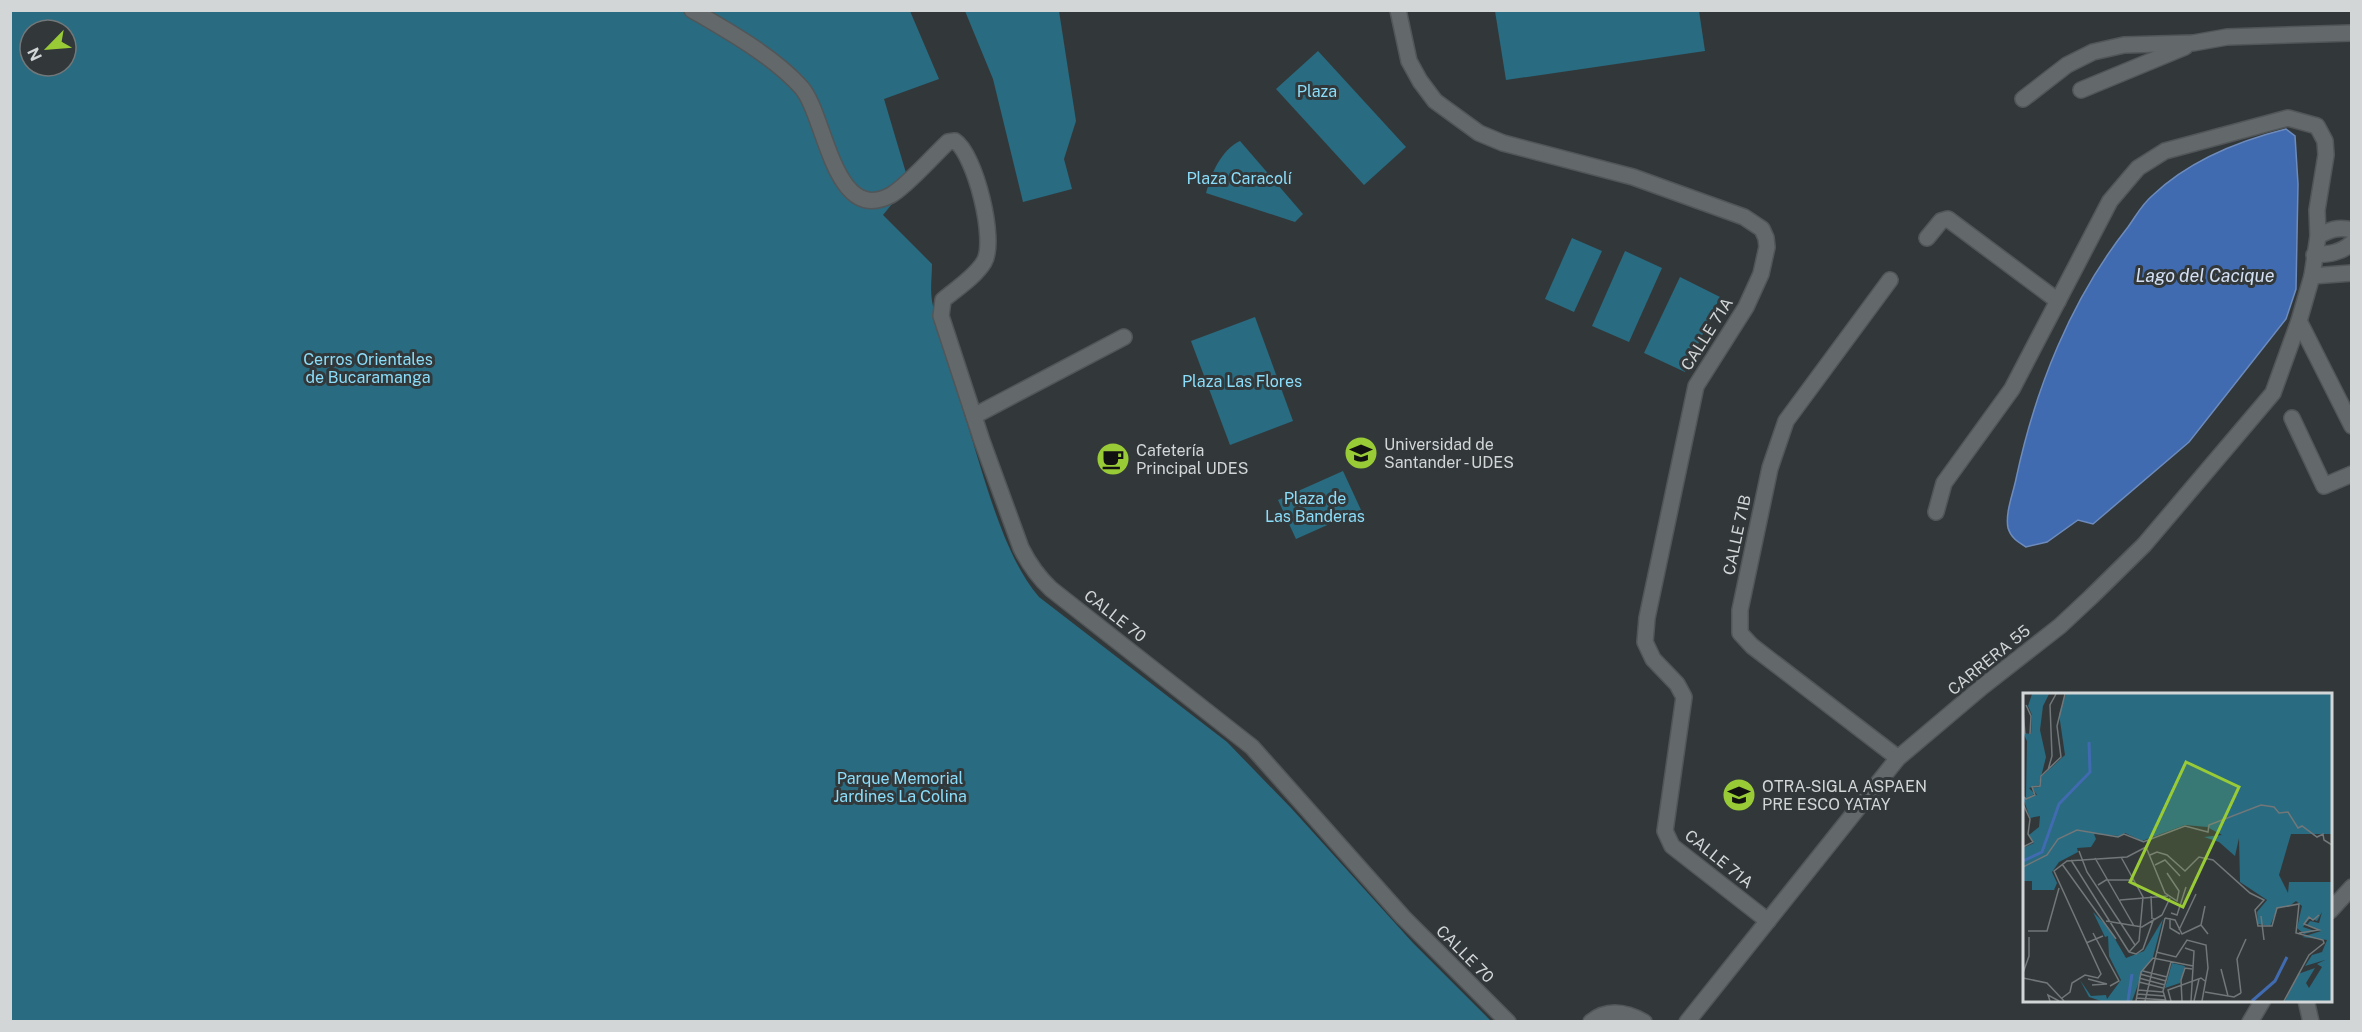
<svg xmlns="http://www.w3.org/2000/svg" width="2362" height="1032" viewBox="0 0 2362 1032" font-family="'Public Sans',sans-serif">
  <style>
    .green { fill: #296b80; fill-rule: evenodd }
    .water { fill: #416bb0; stroke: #6d8bbc; stroke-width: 1.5 }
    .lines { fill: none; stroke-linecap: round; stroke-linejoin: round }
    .minor-casing { stroke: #525658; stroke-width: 18 }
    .minor { stroke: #63696b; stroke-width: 15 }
    .labels { text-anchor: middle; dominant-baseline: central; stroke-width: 6; stroke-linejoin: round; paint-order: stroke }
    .park-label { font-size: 16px; fill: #8bddf9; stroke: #32383a }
    .street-label { font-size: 16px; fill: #d3d6d7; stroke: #32383a }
    .poi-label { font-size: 16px; fill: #d3d6d7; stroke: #32383a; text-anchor: start }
    .water-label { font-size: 18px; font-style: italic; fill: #d4e0f4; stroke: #32383a }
    .inset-river { fill: none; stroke: #416bb0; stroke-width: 3 }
    .inset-road { fill: none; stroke: #727779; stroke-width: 1.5 }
    .view { fill: #99cb36; fill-opacity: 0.15; stroke: #99cb36; stroke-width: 3 }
    .inset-edge { fill: none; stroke: #d3d6d7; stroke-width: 3 }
  </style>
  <rect width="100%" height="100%" fill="#32383a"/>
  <g class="green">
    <path d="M10,11H910L939,79L884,99L909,183L883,215L932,264C932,276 930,289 932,301C939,341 954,381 966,420C983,472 1003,556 1039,597L1227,742L1292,809L1413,943L1491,1021H11ZM30,30H66V66H30Z"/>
    <polygon points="965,11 1059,11 1076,121 1064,159 1072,189 1023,202 993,79"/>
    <polygon points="1495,11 1699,11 1705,51 1506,80"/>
    <polygon points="1318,51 1406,147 1364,185 1276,89"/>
    <path d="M1240,141L1303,214L1295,222L1206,193C1211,174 1221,150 1240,141Z"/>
    <polygon points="1572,238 1602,251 1574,312 1545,299"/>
    <polygon points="1625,251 1662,268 1629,342 1592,326"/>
    <polygon points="1680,277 1720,297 1685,372 1644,353"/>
    <polygon points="1255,317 1293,421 1230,445 1191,341"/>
    <polygon points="1343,471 1361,510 1296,539 1278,500"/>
  </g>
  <path class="water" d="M2286,129L2295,136L2298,184L2296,289L2286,319L2189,442L2093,524L2078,520L2047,542L2026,547C2018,542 2011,538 2008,528C2005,513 2013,494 2016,479C2035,389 2071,299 2128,227C2136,216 2142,204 2153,195C2190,160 2238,141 2286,129Z"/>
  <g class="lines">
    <g class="minor-casing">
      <g id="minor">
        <path d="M692,10C728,31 773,56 801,87C826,115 833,226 891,195C906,187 934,155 948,142L955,141C975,154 997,241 984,262C975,277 956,289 943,300L941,316L982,441L1021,548C1029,564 1037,576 1051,589L1252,747L1403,917L1508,1022"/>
        <polyline points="1398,10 1409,61 1420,81 1435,101 1479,133 1503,143 1633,177 1744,217 1762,229 1766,238 1767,247 1761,274 1746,307 1696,386 1647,618 1645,642 1653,659 1677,684 1684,697 1665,831 1672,846 1768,921"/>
        <polyline points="2081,90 2185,47"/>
        <polyline points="2023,99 2067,65 2093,52 2124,45 2193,43 2227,37 2352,33"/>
        <path d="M2318,236C2330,230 2338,226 2352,230"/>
        <polyline points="1927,238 1941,221 1948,219 2058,301"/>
        <path d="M2314,255C2329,254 2341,253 2352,243"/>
        <polyline points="2312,276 2352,273"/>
        <polyline points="1890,280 1786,421 1770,468 1740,610 1740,633 1752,646 1898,758"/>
        <polyline points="2299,321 2352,426"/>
        <polyline points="974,416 1124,337"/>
        <polyline points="2292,418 2324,486 2352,474"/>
        <polyline points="2330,911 2352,887"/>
        <polyline points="2306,1000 2311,1022"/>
        <path d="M1591,1022C1608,1008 1626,1012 1644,1022"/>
        <polyline points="1687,1022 1898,758 1982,687 2060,626 2091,597 2144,545 2273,393 2299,321 2312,276 2318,236 2317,210 2326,155 2325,141 2317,126 2288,118 2165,151 2138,168 2110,201 2012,389 1944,483 1936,512"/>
        <polyline points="2250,1022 2263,1000"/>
      </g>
    </g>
    <use href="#minor" class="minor"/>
  </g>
  <defs>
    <g id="university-disc" transform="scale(1.725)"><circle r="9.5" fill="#99cb36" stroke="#32383a"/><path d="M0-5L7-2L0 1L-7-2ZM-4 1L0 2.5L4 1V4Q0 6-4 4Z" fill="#111"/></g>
    <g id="cafe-disc" transform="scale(1.725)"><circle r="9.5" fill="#99cb36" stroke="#32383a"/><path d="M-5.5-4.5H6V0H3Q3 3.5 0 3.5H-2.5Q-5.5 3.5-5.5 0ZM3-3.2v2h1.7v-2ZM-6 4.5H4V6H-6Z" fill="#111"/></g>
    <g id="school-disc" transform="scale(1.725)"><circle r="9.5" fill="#99cb36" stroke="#32383a"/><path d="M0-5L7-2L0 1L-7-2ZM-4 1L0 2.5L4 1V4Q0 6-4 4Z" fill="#111"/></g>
  </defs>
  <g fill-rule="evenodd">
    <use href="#university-disc" x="1361" y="453"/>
    <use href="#cafe-disc" x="1113" y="459"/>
    <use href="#school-disc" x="1739" y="795"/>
  </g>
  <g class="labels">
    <g class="park-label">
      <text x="1317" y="91">Plaza</text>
      <text x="1239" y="178">Plaza Caracolí</text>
      <text x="368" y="359">Cerros Orientales<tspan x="368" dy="18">de Bucaramanga</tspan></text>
      <text x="1242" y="381">Plaza Las Flores</text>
      <text x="1315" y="498">Plaza de<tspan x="1315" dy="18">Las Banderas</tspan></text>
      <text x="900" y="778">Parque Memorial<tspan x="900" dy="18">Jardines La Colina</tspan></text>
    </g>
    <g class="street-label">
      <text transform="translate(1707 334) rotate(-58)">CALLE 71A</text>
      <text transform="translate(1737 535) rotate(-78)">CALLE 71B</text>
      <text transform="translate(1115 616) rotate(38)">CALLE 70</text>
      <text transform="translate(1989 660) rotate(-39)">CARRERA 55</text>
      <text transform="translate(1719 859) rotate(39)">CALLE 71A</text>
      <text transform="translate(1465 954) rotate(45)">CALLE 70</text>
    </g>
    <g class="poi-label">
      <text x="1384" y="444">Universidad de<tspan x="1384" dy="18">Santander - UDES</tspan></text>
      <text x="1136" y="450">Cafetería<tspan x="1136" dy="18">Principal UDES</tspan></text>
      <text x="1762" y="786">OTRA-SIGLA ASPAEN<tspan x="1762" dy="18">PRE ESCO YATAY</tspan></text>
    </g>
    <g class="water-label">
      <text x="2205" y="275">Lago del Cacique</text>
    </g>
  </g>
  <g transform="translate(2023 693)">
    <rect width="309" height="309" fill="#32383a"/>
    <path d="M9,1H26L20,13L17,37L23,64L16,92L6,95L12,101L3,105L4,48L0,40L8,41L9,22L5,13ZM43,1H309V141H268L256,182L265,200L266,189H309V308H262L275,281L292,275L283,290L286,295L299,274L294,271L302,267L282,273L289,262L299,259L304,247L279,244L298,238L284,232L287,228L296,230L299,219L294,228L287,225L280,234L292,238L281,241L274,235L279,213L273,208L265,214H255L247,233L235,231L234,219L244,207L217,189L216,145L212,163L196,149L181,144L199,142L184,134L162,132L119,148L102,140L96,143L71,141L73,146L68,154L54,155L55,159L36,169L29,179L34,190L31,197H9V188H0V155L11,150L6,142L16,134L17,123L7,125L0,105L14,102L9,95L16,94L19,83L42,62L36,21ZM70,219L85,234L103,265L121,258L140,226L130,264L120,278L109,308H78L66,304L57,287L68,303L83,302L84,306L98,287L86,263L85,243L82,244ZM149,270L162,273L157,290L142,295Z" fill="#296b80"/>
    <path class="inset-river" d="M0,168L19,159L36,111L67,79L66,49M105,308L109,281M229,308L252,288L264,264"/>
    <path class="inset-road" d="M3,12L8,23L7,41M0,18L2,41M0,47V97M25,77L29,63L27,12L33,1M0,103L3,106L12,102L9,94L17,93L18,83L38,64L34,33L42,1M0,111L7,126L5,141L10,149L0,154M120,149L162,133L185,139L186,132L238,112L251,114L256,120L265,119L275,135L279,133L294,144L300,141L301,147L309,152M123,154L142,200L154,208L156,198L144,180M56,158L64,179L112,252M127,162L134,159L144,162L162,178L176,164L190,167L227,200L241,207L232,217L235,233H249L254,215L276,211L273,240L300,247L301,250L286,262L261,308M98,164L120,204L116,248L106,259M72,165L111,233M48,167L106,259M39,171L93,246M132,172L142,167L157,183M0,174L24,162L35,146L54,137L95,144L101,141L121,149M75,192L83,187H111M128,203L129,226M97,207L145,203M182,213L178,232L185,241M148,220L154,222L163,194M139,222L147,205M238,223L241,247M142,225L152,227L159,241L178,232M147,225V235L157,241M83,228L119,234L139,222M156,237L173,201M5,238H24L36,195M70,240L96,288L87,293M276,240L296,237L281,231L286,224L290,227L296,222M63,250L80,243M162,255L171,258L168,308M106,259L113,261L120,256L131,225M133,259L153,264L164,247L183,252L185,275L179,308M198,276L205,303M120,278L144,284M0,280L6,263V244M117,281L143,288M0,285L24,290L41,308M116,285L142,292M65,286L84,291L69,292M116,289L140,295M115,297L140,299M182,299L211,304L218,300M218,300L214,266L223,246M114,301L142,303M39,305L47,299L49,290L62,282L75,285L78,281L31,178L44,168L104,164L125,153M113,305L143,307M27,308L25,302L36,308M113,308L118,279L130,265L170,273M122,308L142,225M143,308L140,298L148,269M148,308L145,297L178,285L182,288M159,308L158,287L162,275L169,276M171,308L176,286"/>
    <path class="view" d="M163,69L216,94L160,214L107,189Z"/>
    <rect width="309" height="309" class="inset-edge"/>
  </g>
  <rect width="2362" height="1032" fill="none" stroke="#d3d6d7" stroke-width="24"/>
  <g transform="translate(48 48) rotate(245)"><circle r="28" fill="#32383a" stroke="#727779" stroke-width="1.5"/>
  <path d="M0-4.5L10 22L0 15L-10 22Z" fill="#99cb36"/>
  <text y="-9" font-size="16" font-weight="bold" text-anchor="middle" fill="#d3d6d7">N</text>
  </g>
</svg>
